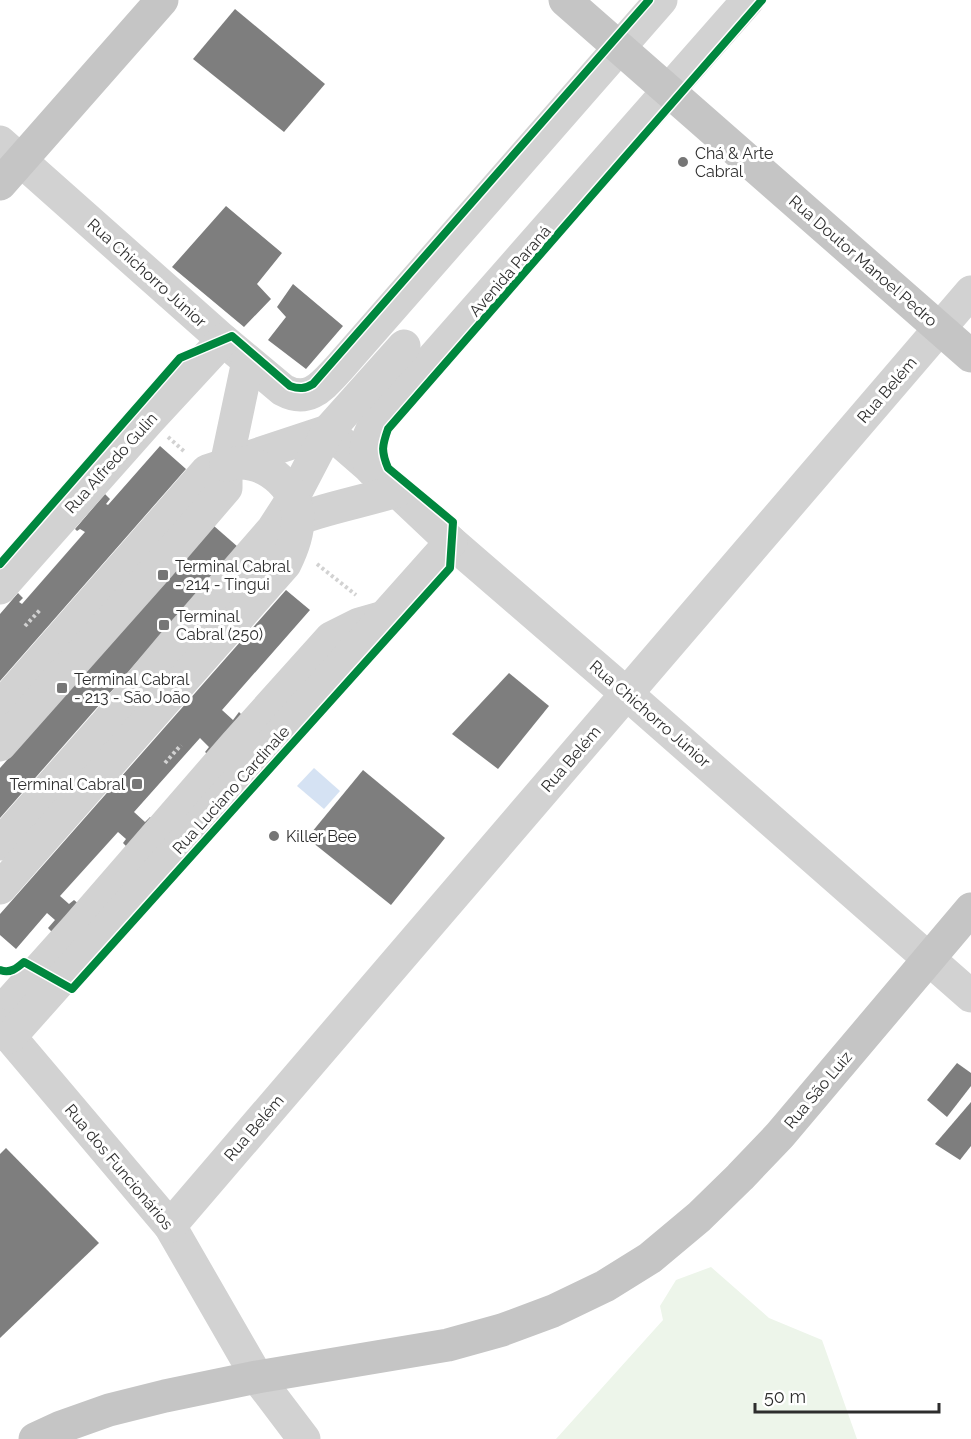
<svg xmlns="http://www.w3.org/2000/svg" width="971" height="1439" viewBox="0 0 971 1439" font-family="Raleway,sans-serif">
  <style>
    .green { fill: #edf5ea }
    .water { fill: #d5e2f3 }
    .building { fill: #7e7e7e }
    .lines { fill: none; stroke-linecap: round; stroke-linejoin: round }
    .path { stroke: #d2d2d2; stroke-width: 4; stroke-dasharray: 3 3; stroke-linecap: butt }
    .minor { stroke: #d2d2d2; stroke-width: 33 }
    .major { stroke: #c5c5c5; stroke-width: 33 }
    .cycleway-casing { stroke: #fff; stroke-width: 11 }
    .cycleway { stroke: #00873e; stroke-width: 8 }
    .poi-dot { fill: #767676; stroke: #fff; stroke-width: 2 }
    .labels { text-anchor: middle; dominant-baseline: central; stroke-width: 6; stroke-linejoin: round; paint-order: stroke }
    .poi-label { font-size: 16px; fill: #2d2d2d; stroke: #fff; text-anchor: start }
    .street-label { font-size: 16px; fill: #2d2d2d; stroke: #fff }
  </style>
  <rect width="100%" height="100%" fill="#fff"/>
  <polygon class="green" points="711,1267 769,1318 822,1340 857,1439 556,1439 663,1320 660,1306 676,1280"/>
  <polygon class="water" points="314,768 340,791 324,809 297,786"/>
  <g class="building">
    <polygon points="235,9 325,84 284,132 193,59"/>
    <polygon points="226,206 282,253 257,284 271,299 244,327 172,267"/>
    <polygon points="293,284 343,326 306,369 268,340 286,317 277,307"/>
    <polygon points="160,446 186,469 0,681 0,614 18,593 23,598 19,602 22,604 85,532 80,529 77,531 75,529 105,494 110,499 106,504 108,505"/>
    <polygon points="214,526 238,547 0,818 0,768"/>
    <polygon points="286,590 310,610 222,710 233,720 239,712 245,718 211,757 205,752 209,747 200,738 134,812 145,822 150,817 154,820 129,849 123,843 126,839 118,832 60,896 69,904 74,900 80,905 54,934 48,928 55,920 47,913 16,949 0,935 0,914"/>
    <polygon points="509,673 549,706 498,769 452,734"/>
    <polygon points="363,770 445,838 391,905 307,838"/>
    <polygon points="957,1063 971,1073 971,1086 947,1117 927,1100"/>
    <polygon points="971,1102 971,1146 960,1160 935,1144"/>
    <polygon points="6,1148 99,1243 0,1338 0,1154"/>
  </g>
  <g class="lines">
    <g class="path">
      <polyline points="168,437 185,452"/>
      <polyline points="317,564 356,595"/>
      <polyline points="25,626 40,610"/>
      <polyline points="165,763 181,745"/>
    </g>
    <g class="minor">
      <path d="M0,142L223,340L283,390C309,404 322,386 339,368L661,0"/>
      <polyline points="328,431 397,491 451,542 627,694 971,996"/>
      <path d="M372,470C362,451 365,442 375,424L748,0"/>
      <path d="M278,527C316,510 357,503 397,491"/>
      <polyline points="0,588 149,420 223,340"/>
      <polyline points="0,707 207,471 328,431"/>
      <polyline points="0,745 159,566 226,488 226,465 248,361"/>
      <polyline points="0,844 104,726 173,644 273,529 293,498 328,431 404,346"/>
      <path d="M0,888L285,564C292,550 298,535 298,519C298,489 269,463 240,463C235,463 230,464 226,465"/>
      <polyline points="0,1013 77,927 235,745 331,638 359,624 380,618"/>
      <polyline points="0,1025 170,1226 257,1377 304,1439"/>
      <polyline points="10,1037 451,542"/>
      <polyline points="170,1226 971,292"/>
    </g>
    <g class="major">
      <polyline points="565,0 971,356"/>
      <polyline points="0,184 162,0"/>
      <polyline points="35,1439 61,1427 109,1410 165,1396 257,1377 448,1345 502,1330 553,1311 605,1286 650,1258 699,1217 740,1177 780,1135 971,909"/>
    </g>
    <g class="cycleway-casing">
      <g id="cycleway">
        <path d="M0,564L180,358L232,336L290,386C299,389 305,389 313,384L649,0"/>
        <path d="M0,970C10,974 17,968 24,962L72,989L450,568L453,522L388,468C381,451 382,446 388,429L762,0"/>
      </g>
    </g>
    <use href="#cycleway" class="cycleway"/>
  </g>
  <g class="poi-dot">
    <circle cx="683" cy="162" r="6"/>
    <rect x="157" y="569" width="12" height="12" rx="3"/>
    <rect x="158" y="619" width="12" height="12" rx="3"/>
    <rect x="56" y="682" width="12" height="12" rx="3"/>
    <rect x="131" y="778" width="12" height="12" rx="3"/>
    <circle cx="274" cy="836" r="6"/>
  </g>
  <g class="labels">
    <g class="poi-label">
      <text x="695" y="153">Chá &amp; Arte<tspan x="695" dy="18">Cabral</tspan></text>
      <text x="175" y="566">Terminal Cabral<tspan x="175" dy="18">- 214 - Tingui</tspan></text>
      <text x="176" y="616">Terminal<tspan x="176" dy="18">Cabral (250)</tspan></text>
      <text x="74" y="679">Terminal Cabral<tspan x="74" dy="18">- 213 - São João</tspan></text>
      <text x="125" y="784" text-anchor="end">Terminal Cabral</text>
      <text x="286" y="836">Killer Bee</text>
    </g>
    <g class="street-label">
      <text transform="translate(863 261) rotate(41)">Rua Doutor Manoel Pedro</text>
      <text transform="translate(510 271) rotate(-49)">Avenida Paraná</text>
      <text transform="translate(147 273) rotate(42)">Rua Chichorro Júnior</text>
      <text transform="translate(887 390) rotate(-49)">Rua Belém</text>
      <text transform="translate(111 463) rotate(-48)">Rua Alfredo Gulin</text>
      <text transform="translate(650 714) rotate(41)">Rua Chichorro Júnior</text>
      <text transform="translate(571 759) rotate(-49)">Rua Belém</text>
      <text transform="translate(231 790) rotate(-48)">Rua Luciano Cardinale</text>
      <text transform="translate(818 1090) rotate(-50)">Rua São Luiz</text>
      <text transform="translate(254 1128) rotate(-49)">Rua Belém</text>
      <text transform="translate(119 1167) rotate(50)">Rua dos Funcionários</text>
    </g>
  </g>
  <path d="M755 1403v9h184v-9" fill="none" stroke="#2d2d2d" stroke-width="3"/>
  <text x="764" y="1403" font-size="18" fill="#2d2d2d" stroke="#ffffff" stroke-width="4.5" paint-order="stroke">50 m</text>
</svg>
